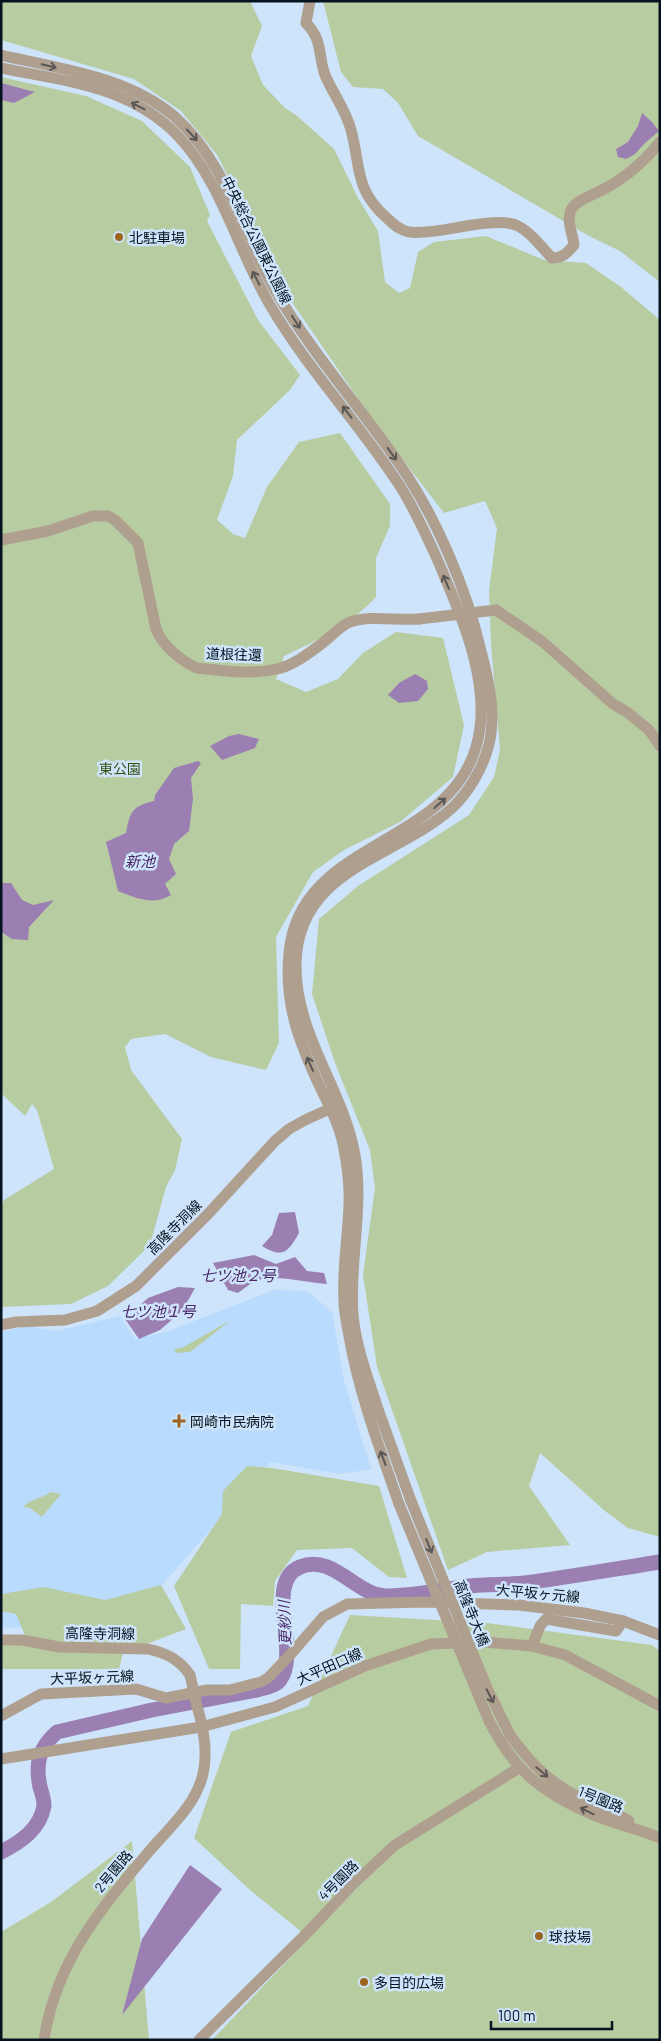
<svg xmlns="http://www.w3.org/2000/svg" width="661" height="2041" viewBox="0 0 661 2041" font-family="Barlow,'Noto Sans JP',sans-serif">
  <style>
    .built { fill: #b8dbfe }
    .green { fill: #b8cca2 }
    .water { fill: #9b7fb3 }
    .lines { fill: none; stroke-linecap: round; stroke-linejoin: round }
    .river { stroke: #9b7fb3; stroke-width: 15 }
    .minor { stroke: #af9f8f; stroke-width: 11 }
    .minor-bridge { stroke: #af9f8f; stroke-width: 11 }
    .oneway { stroke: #5a5857 }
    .poi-dot { fill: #9b651e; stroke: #cde4fa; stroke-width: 2 }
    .labels { text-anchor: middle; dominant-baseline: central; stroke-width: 5; stroke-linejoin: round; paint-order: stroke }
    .poi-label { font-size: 14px; fill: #05121f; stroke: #cde4fa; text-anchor: start }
    .street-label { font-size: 14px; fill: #05121f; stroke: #cde4fa }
    .park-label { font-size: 14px; fill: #395013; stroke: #cde4fa }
    .water-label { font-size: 15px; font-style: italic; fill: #4a2466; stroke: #cde4fa }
  </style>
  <rect width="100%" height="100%" fill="#cde4fa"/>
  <polygon class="built" points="274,1290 307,1291 332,1312 344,1380 371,1469 340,1474 270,1462 120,1633 1,1627 1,1332 27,1326 57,1331 120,1316 135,1339 166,1332"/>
  <g class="green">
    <polygon points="1,1 250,1 262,26 251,56 263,85 285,108 296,115 334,149 358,198 378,231 385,282 399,293 410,288 418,252 434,242 486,236 544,260 586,263 621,287 660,320 660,1537 628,1528 605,1511 540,1453 529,1486 570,1545 487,1552 448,1570 377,1367 363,1275 375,1188 370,1150 335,1063 312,994 319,919 358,886 469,815 494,777 500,750 491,644 489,591 497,528 485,501 444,513 377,426 276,279 218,156 181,111 134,79 1,40"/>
    <polygon points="323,1 660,1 660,282 620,251 589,236 418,136 398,103 383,89 353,87 341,72"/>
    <path d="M1,77L86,96L142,121L190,167L210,215L207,221L258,320L300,375L290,390L237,440L233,476L217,520L233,534L245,538L267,487L299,442L340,433L390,504V526L376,558V597C351,624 317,641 284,656L276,679L306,692L338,679L363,653L396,632L443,638L464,725L453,777L400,822L344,850L313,872L276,937L279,1043L266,1070L211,1057L165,1034L131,1039L125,1047L131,1070L182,1139L175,1170L166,1187L150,1245L108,1286L71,1304L1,1307V1205L4,1200L54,1169L37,1110L32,1104L25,1116L1,1093Z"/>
    <polygon points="231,1320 190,1352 176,1353 174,1349 182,1348"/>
    <polygon points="247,1466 272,1468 379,1486 407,1578 389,1577 352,1548 297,1550 275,1581 273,1606 241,1604 240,1669 209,1669 174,1586 222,1514 223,1491"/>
    <path d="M51,1492L61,1494L42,1517L30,1508L23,1507C32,1498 41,1499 51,1492Z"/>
    <polygon points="161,1585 186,1629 123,1653 119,1669 1,1669 1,1643 28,1643 16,1614 1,1611 1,1594 44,1587 105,1600"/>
    <polygon points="350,1615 487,1623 652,1645 660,1651 660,2040 212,2040 309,1938 250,1890 194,1838 231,1732 308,1706"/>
    <polygon points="132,1841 149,2040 1,2040 1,1932 51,1902"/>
  </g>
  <g class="water">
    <polygon points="1,83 35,92 14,103 1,100"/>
    <polygon points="642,113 652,122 659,131 645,143 635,154 626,159 618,157 616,149 628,142 638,126"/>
    <polygon points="415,674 427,681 428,689 418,701 399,703 388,695 399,683"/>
    <polygon points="239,734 259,739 255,748 222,760 210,746 229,736"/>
    <path d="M198,761L201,763L191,778L193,799L189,831L174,844L169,859L176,874L165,884L171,895C153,906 136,898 118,891L106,842L126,833C130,812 132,806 154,801L155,795L174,768Z"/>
    <polygon points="1,883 11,883 22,900 33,905 54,900 29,927 28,940 12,939 1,932"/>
    <path d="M295,1212L299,1233C288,1252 283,1259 262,1246L272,1235L279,1213Z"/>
    <path d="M254,1255L276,1264L295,1257L307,1271L324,1273L327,1284C308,1283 275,1274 259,1280C252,1282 244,1289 238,1293L228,1290L213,1263Z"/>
    <polygon points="178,1287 195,1288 182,1311 160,1330 139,1339 125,1319 148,1298"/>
    <polygon points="190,1865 222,1889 122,2015 142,1939"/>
  </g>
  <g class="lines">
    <path class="river" d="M1,1852C21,1842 40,1829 44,1806C44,1800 42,1793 40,1787C35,1763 39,1748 57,1732L152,1710L252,1691C261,1689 274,1687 280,1680C301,1653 263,1582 300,1567C333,1553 355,1595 386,1596C414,1596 441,1590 469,1586C488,1584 507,1585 525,1583C570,1577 615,1569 660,1562"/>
    <g class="minor">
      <path d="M310,1L306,23C323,40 318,56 325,75C333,94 346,110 351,130C361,167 354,190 388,219C392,223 398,228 403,230C410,234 418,232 425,232C449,231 494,217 516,225C530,231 541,247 552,258C563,258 567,253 574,245C573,234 566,221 571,210C575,201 588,197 596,193C622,181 642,164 660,142"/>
      <path d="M1,55C60,69 127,76 175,117C227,163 242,234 276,292C312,353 360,407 400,465C436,517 467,590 481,651C489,681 497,717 488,748C482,769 469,792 452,808C397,858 299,868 296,962C294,1033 343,1088 355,1155C364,1208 349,1262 353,1315C356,1347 368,1378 378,1409C389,1439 400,1470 411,1501"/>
      <path d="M1,68C65,81 130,86 178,136C221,181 238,251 270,305C307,368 358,422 398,483C414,507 426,535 438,561C461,616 494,687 476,747C447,848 299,840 289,953C284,1004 299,1042 320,1087C329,1106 339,1124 343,1144C347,1164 350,1185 349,1205C348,1237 342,1269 344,1301C344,1313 347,1325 349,1336C359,1394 380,1449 399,1504"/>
      <path d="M1,540L48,531L93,516H108L115,520L138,543L156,629C163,646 181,661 197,668C223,671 252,675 277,669C292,666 308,654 320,645C330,638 340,626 350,622C372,615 396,621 419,619"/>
      <polyline points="496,610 543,642 613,704 627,712 649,730 660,746"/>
      <polyline points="1,1325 16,1322 65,1320 97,1311 136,1286 209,1213 275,1141 289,1129 305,1120 336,1106"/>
      <path d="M1,1640H22L59,1647L148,1649C166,1653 179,1659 190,1675"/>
      <polyline points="532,1646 540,1626 546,1619 616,1631 623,1621"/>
      <polyline points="1,1716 41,1694 136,1689 166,1698 207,1690 230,1690 261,1682 268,1678 291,1654 323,1617 347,1604 425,1602 519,1605 584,1613 623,1621 660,1635"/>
      <path d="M489,1721C514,1770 541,1792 591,1814C613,1824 637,1828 660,1838"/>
      <path d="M510,1735C529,1761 549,1783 579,1797C595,1805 613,1811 629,1821"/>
      <polyline points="1,1759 201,1727 275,1707 365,1666 431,1644 484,1642 532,1646 565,1655 660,1706"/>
      <path d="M44,2040C56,1960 102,1907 152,1848C172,1825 196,1804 203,1774C208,1753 203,1726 197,1706"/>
      <polyline points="199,2040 307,1933 353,1884 395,1845 519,1768"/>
    </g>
    <g class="minor-bridge">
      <polyline points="419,619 496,610"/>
      <polyline points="411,1501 487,1688 510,1735"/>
      <polyline points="399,1504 489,1721"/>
      <polyline points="190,1675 197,1706"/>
    </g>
  </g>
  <defs><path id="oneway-shaft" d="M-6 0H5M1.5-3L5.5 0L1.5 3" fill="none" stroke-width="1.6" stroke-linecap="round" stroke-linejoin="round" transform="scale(1.25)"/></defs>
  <g class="oneway">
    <use href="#oneway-shaft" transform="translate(49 66) rotate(13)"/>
    <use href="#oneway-shaft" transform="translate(138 106) rotate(-153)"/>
    <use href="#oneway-shaft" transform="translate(192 135) rotate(47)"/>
    <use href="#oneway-shaft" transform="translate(256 278) rotate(-117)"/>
    <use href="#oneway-shaft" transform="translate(296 322) rotate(57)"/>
    <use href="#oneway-shaft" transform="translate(347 412) rotate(-128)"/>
    <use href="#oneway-shaft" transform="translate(392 454) rotate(54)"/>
    <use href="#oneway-shaft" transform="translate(446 582) rotate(-113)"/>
    <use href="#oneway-shaft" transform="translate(440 803) rotate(-42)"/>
    <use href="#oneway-shaft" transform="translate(310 1064) rotate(-114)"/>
    <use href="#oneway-shaft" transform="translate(383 1458) rotate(-110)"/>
    <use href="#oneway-shaft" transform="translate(429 1546) rotate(68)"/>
    <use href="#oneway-shaft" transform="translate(490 1696) rotate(63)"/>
    <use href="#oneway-shaft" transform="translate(542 1772) rotate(40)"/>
    <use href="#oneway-shaft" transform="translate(587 1811) rotate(-154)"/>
  </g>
  <g class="poi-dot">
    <circle cx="119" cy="237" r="5"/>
    <path d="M176.5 1413.5h5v5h5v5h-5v5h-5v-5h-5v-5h5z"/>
    <circle cx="539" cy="1936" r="5"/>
    <circle cx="364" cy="1982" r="5"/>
  </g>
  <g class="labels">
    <g class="poi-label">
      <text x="129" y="237">北駐車場</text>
      <text x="190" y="1421">岡崎市民病院</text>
      <text x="549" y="1936">球技場</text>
      <text x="374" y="1982">多目的広場</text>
    </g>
    <g class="street-label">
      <text transform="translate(257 240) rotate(64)">中央総合公園東公園線</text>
      <text transform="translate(234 654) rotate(2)">道根往還</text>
      <text transform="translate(174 1227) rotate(-45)">高隆寺洞線</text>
      <text transform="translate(538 1593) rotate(5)">大平坂ヶ元線</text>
      <text transform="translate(472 1613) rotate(68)">高隆寺大橋</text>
      <text transform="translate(100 1633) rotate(1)">高隆寺洞線</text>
      <text transform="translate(329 1666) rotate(-24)">大平田口線</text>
      <text transform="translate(92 1677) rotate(-2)">大平坂ヶ元線</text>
      <text transform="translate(601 1799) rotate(22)">1号園路</text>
      <text transform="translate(113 1871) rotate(-50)">2号園路</text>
      <text transform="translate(338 1880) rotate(-45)">4号園路</text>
    </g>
    <g class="park-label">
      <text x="120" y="768">東公園</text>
    </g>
    <g class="water-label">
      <text x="140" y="861">新池</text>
      <text x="238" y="1275">七ツ池２号</text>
      <text x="158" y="1311">七ツ池１号</text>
      <text transform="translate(284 1623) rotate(-92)">更紗川</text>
    </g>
  </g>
  <rect width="661" height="2041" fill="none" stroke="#05121f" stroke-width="5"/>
  <path d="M491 2021v8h121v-8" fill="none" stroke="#05121f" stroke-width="2.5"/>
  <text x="498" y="2021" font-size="15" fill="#05121f" stroke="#cde4fa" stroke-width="4" paint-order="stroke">100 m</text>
</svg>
